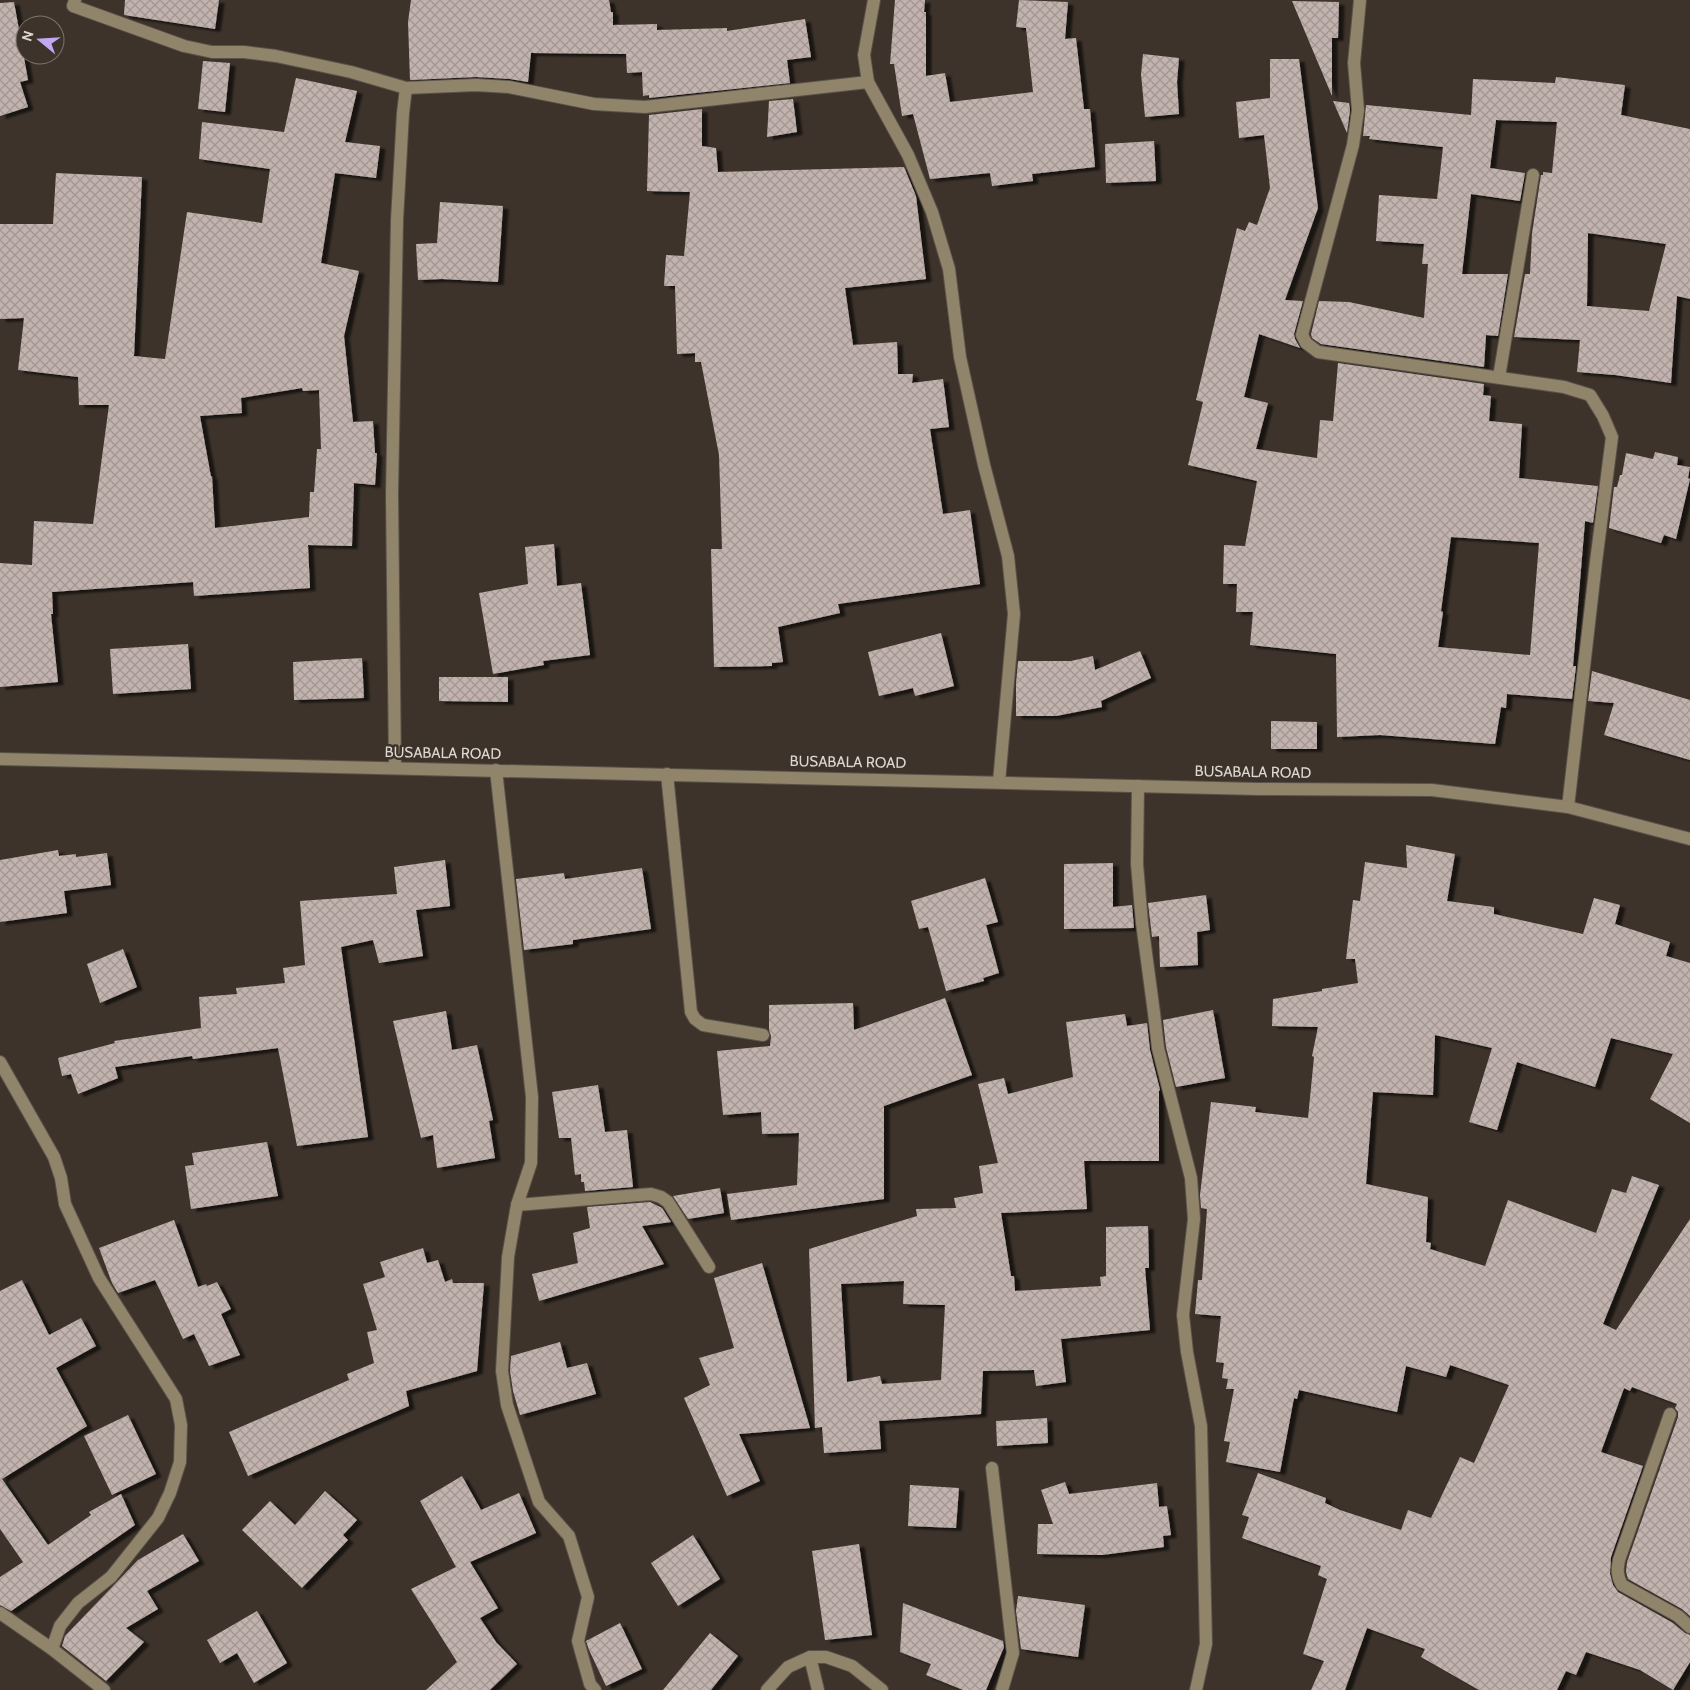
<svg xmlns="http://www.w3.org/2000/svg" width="1690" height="1690" viewBox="0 0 1690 1690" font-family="Cabin,sans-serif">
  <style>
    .building { fill: url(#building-cross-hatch); fill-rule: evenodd; filter: url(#shadow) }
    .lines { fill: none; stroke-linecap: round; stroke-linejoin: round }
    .minor-casing { stroke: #5a5149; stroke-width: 14 }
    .minor { stroke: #90846b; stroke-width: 12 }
    .labels { text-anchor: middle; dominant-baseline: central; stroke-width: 5; stroke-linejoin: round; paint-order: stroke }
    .street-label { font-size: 15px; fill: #ddd7d2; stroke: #3d332b }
  </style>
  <defs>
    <pattern id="building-cross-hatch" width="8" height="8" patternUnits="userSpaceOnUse" patternTransform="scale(1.25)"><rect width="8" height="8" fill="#c2b3ae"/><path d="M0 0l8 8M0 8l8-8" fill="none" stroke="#a29692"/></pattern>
    <filter id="shadow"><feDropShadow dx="5.5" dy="3" stdDeviation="1" flood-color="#0009"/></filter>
  </defs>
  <rect width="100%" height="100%" fill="#3d332b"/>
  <g class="building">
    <polygon points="125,0 219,0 215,29 124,15"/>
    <polygon points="411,0 609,0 611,12 613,12 613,25 657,24 657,30 727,28 727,31 805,19 811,57 787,60 790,83 649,98 649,95 643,96 642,72 627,73 626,54 531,53 528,82 510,79 476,77 410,80 408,22"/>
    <polygon points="895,0 925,0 924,12 926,12 926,76 945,73 950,102 1033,92 1026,28 1016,27 1019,0 1068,2 1065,39 1076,38 1084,109 1090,109 1095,167 1032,174 1033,181 992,186 990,173 930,179 913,114 902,116 894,64 890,64"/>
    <polygon points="1292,1 1339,2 1338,38 1332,38 1332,96"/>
    <polygon points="14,2 28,80 20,82 28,107 0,116 0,3"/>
    <polygon points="1143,54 1179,58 1177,82 1179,114 1145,117 1141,74"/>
    <path d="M1270,59H1299L1318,208L1285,300L1303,301L1294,334L1295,339L1300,348L1259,334L1244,397L1268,403L1256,449L1317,458L1320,420L1333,421L1338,363L1484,384L1483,395L1491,396L1489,421L1522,424L1519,478L1598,486L1593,523L1585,521L1573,666H1576L1572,699L1507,694L1506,708L1501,707L1495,744L1380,735L1337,737L1336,654L1250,645L1253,612H1236L1237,584H1223L1224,545L1245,546L1257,481L1188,465L1203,402L1196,400L1237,228L1245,231L1249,222L1257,225L1270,188L1264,135L1239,138L1236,102L1270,98ZM1451,537L1539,543L1530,655L1438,647L1443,612L1441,611Z"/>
    <polygon points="203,61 230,63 225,112 198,109"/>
    <path d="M1556,77L1625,85L1621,115L1690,129V299L1677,296L1671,383L1615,375L1577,372L1580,340L1514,337L1525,274H1530L1532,233L1541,175H1543V172L1552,173L1557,122L1496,120L1490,168L1525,173L1520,201L1471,194L1462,274H1508L1498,336L1486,335L1484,367L1321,344L1312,338L1311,334L1319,301L1349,302L1424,318L1428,264H1422L1424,244L1376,241L1379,195L1437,199L1443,147L1369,139L1370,136H1363L1366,105L1471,115L1473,79L1555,83ZM1588,233L1666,244L1649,311L1587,306Z"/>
    <path d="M296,78L357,91L345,142L380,146L376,178L335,173L321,263L359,271L344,336L353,422L373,421L375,453H377L375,485L354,483L352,546L308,545L310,588L194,596L193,582L52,592L53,614H51L58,682L0,687V563L32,565L34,521L93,524L109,405H79L78,377L18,370L24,318L0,319V224H53L56,173L142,177L134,356L165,359L187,212L262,223L270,169L199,159L202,122L284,132ZM302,388L303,391L319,390L321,449H317L314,492H310L309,517L215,528L212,476L211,477L200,416L242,413L241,398Z"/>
    <polygon points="793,99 797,132 767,137 769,101"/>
    <polygon points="1333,101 1349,103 1350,110 1347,133"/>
    <polygon points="702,109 702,146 716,148 718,172 904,167 916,196 926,279 845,288 853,345 897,342 898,374 913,374 912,383 943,379 949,427 930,429 943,514 970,510 980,584 838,604 840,613 778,627 783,662 772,663 772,666 714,667 711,549 722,549 719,455 701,362 695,362 695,353 677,354 675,286 664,286 666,255 684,256 690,192 647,191 649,115"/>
    <polygon points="1154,141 1156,181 1106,183 1105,144"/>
    <polygon points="440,202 503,206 498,282 442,279 418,280 416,244 437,243"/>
    <polygon points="1655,452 1678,457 1677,465 1690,467 1688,478 1690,479 1676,539 1664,535 1661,543 1609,528 1614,487 1617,487 1620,475 1622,475 1626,453 1653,459"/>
    <polygon points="554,544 557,586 581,583 590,655 543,661 544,665 493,674 479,593 528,584 525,547"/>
    <polygon points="941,633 954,686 915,696 913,688 879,696 868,652"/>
    <polygon points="188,644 191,689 113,694 110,649"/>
    <polygon points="1140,651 1151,678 1101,701 1102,707 1056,716 1016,716 1016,684 1018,661 1071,661 1093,656 1095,670"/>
    <polygon points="362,658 364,698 294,700 293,662"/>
    <polygon points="1592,671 1690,700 1690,760 1604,735 1614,703 1588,701"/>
    <polygon points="439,677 508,677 508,702 439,701"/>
    <polygon points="1271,721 1317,722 1317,749 1271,749"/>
    <polygon points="1406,845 1455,854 1447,901 1494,907 1494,914 1583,934 1594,898 1620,905 1615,924 1670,942 1666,956 1690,963 1690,1123 1650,1099 1673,1054 1611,1038 1595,1087 1517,1062 1497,1130 1469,1122 1492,1048 1435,1035 1433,1095 1373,1092 1366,1184 1428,1197 1426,1242 1431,1243 1430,1249 1485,1266 1508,1200 1596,1233 1612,1189 1626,1193 1632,1176 1659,1185 1603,1324 1616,1330 1690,1219 1690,1616 1682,1609 1628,1579 1626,1572 1627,1562 1678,1417 1678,1412 1675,1408 1677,1404 1632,1387 1630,1391 1624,1388 1601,1452 1643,1466 1611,1557 1610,1574 1613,1585 1618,1592 1673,1623 1685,1633 1690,1635 1690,1662 1673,1690 1640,1670 1586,1652 1576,1675 1566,1671 1557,1690 1479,1690 1421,1657 1425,1649 1367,1628 1345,1690 1311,1690 1324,1661 1303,1654 1327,1579 1318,1575 1321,1566 1242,1538 1249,1517 1242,1515 1258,1473 1326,1498 1325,1503 1340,1510 1401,1530 1408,1510 1431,1518 1460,1457 1474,1463 1509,1385 1450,1365 1446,1377 1406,1366 1397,1412 1299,1390 1297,1399 1294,1398 1280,1472 1226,1462 1230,1442 1224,1441 1234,1389 1226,1389 1228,1379 1222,1378 1224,1363 1216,1362 1221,1316 1195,1314 1198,1280 1202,1280 1207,1209 1201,1208 1200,1195 1211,1102 1256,1107 1255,1112 1308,1118 1314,1057 1312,1056 1318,1027 1272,1026 1273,999 1322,991 1322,989 1358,983 1355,959 1346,959 1353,900 1360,901 1365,862 1407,868"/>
    <polygon points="58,850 59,856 76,854 76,857 107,853 111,885 64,891 67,913 0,922 0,860"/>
    <polygon points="445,860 450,906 416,910 423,956 379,963 373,940 341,947 368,1137 297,1146 278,1048 193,1059 192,1056 115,1067 118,1078 78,1094 71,1074 62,1076 58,1058 115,1043 114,1041 201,1028 199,997 237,994 236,988 285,983 283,968 305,965 300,901 397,894 394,867"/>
    <polygon points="1113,863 1113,907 1132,905 1134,928 1064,929 1064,864"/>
    <polygon points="642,868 651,929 573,940 573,944 524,950 516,879 564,873 565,879"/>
    <polygon points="985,878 998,922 986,925 999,973 983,978 984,981 946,991 928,927 919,929 911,901"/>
    <polygon points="1206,895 1210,930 1197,932 1198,965 1160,967 1159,936 1152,937 1148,903"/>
    <polygon points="123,949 137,987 100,1003 87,964"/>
    <polygon points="945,998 972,1075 884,1106 884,1199 731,1220 727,1194 797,1185 799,1133 762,1134 761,1112 723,1115 717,1051 770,1046 771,1036 769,1030 769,1005 853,1003 854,1030"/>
    <polygon points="1213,1010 1225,1078 1176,1087 1166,1047 1163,1020"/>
    <polygon points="446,1011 452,1050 477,1045 493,1120 489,1121 495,1158 437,1168 433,1135 421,1138 393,1021"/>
    <path d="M1125,1014L1127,1026L1147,1023L1150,1050L1160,1090L1159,1091V1161H1084L1087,1209L1001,1213L1011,1276H1014L1015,1291L1101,1286L1100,1277L1106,1276V1227L1148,1226L1149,1268H1145L1150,1330L1061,1339L1066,1382L1036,1386L1034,1370L983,1371L981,1414L879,1421L881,1449L824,1453L822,1427L815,1428L809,1249L917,1216L916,1209L956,1208L954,1198L983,1193L979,1166L998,1163L978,1084L1004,1078L1008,1094L1073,1077L1066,1022ZM904,1281L903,1304L945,1305L941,1380L882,1384L880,1376L847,1382L841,1284Z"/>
    <polygon points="598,1085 605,1132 627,1130 633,1187 585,1191 584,1182 581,1182 581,1174 575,1175 571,1138 559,1138 552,1092"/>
    <polygon points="267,1142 278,1196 191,1209 185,1166 194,1165 192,1153"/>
    <polygon points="720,1188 724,1213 688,1219 673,1196"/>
    <polygon points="650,1202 662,1208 671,1222 642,1226 664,1264 539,1301 532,1274 578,1263 573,1233 590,1228 587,1207"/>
    <polygon points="174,1220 198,1287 206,1284 207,1286 217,1282 231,1309 221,1314 240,1355 209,1366 194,1334 183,1339 155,1280 118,1293 112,1283 99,1248"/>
    <polygon points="423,1248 427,1263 438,1260 445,1282 452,1279 453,1283 484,1283 477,1371 406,1391 409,1406 248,1476 229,1432 349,1380 347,1374 374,1363 367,1332 377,1330 363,1284 385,1277 380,1262"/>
    <polygon points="762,1263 810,1428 739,1434 760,1481 727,1496 684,1398 710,1385 699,1358 734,1348 714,1278"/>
    <polygon points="22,1280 49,1335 81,1318 96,1346 56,1368 87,1426 2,1479 48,1545 91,1515 89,1512 121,1494 135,1525 11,1611 0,1605 0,1577 23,1562 0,1529 0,1291"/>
    <polygon points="560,1342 567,1368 587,1363 596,1394 520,1415 513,1391 510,1371 511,1356"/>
    <polygon points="128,1415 156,1474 112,1495 84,1436"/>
    <polygon points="1047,1418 1048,1443 997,1446 996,1421"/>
    <polygon points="462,1476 481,1510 519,1493 536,1533 470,1562 498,1608 480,1618 496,1642 517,1664 490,1690 426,1690 457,1662 411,1589 456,1567 420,1501"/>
    <polygon points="1065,1482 1069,1494 1157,1483 1159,1507 1167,1506 1171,1535 1163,1536 1164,1547 1102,1555 1037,1554 1038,1524 1053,1524 1041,1490"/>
    <polygon points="910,1485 959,1488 956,1528 908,1526"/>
    <polygon points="325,1491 357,1520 343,1535 348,1540 302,1588 242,1530 270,1501 295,1525"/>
    <polygon points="183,1534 199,1561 147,1591 158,1609 126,1628 144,1642 106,1681 62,1646 65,1636 138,1560"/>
    <polygon points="693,1535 720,1579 678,1606 651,1563"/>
    <polygon points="859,1544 872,1635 825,1640 812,1551"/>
    <polygon points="1018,1596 1085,1605 1078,1657 1021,1649 1016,1611"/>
    <polygon points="903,1603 1003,1641 1004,1647 986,1690 963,1690 926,1675 931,1664 900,1652"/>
    <polygon points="257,1611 287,1663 254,1683 237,1653 220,1663 207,1640"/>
    <polygon points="620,1623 642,1669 606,1686 589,1650 586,1641"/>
    <polygon points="710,1633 738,1656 711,1690 663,1690"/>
  </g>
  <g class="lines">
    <g class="minor-casing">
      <g id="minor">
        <polyline points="75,0 73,6 184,46 212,52 244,52 276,56 351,72 406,88 476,85 509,87 594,104 645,107 868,82"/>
        <polyline points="874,0 864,55 868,82 908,155 932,212 949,269 960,357 984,465 1008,556 1014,614 999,782"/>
        <polyline points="1360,0 1354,63 1358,110 1353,145 1302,335 1306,343 1318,352 1564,387 1590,395 1603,416 1612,437 1596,562 1568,807"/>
        <polyline points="1499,377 1533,175"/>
        <polyline points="0,759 1258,789 1432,790 1568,807 1690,839"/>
        <polyline points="395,768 392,494 397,220 403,113 406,88"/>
        <polyline points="496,770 532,1097 531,1163 517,1205 508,1257 502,1371 507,1405 539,1502 569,1536 588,1597 578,1641 590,1684 595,1690"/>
        <polyline points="667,774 691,1012 695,1019 703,1025 763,1035"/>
        <polyline points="1138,786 1137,864 1142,923 1154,1013 1158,1048 1191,1178 1194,1219 1183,1315 1187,1352 1201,1426 1206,1644 1196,1690"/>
        <polyline points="0,1062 54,1157 61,1178 65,1204 99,1278 176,1399 181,1425 180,1462 170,1493 158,1518 111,1577 78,1603 60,1626 52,1649"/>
        <polyline points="517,1205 651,1194 661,1197 668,1202 709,1267"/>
        <path d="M1670,1414L1619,1560C1617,1570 1617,1576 1622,1585L1678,1616L1690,1627"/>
        <polyline points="992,1468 1013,1653 1002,1690"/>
        <polyline points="0,1613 52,1649 104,1690"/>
        <polyline points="810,1657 818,1690"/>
        <polyline points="767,1690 788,1667 810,1657 826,1657 852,1666 882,1690"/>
      </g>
    </g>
    <use href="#minor" class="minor"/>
  </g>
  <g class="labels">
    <g class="street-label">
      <text transform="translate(443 753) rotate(1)">BUSABALA ROAD</text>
      <text transform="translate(848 762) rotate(1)">BUSABALA ROAD</text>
      <text transform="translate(1253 772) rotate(1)">BUSABALA ROAD</text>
    </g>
  </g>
  <g transform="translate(40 40) rotate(288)"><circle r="24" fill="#3d332b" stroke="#7d756e"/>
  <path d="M0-4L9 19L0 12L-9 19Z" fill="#c3a7f2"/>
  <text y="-8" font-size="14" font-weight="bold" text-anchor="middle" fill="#ddd7d2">N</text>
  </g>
</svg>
